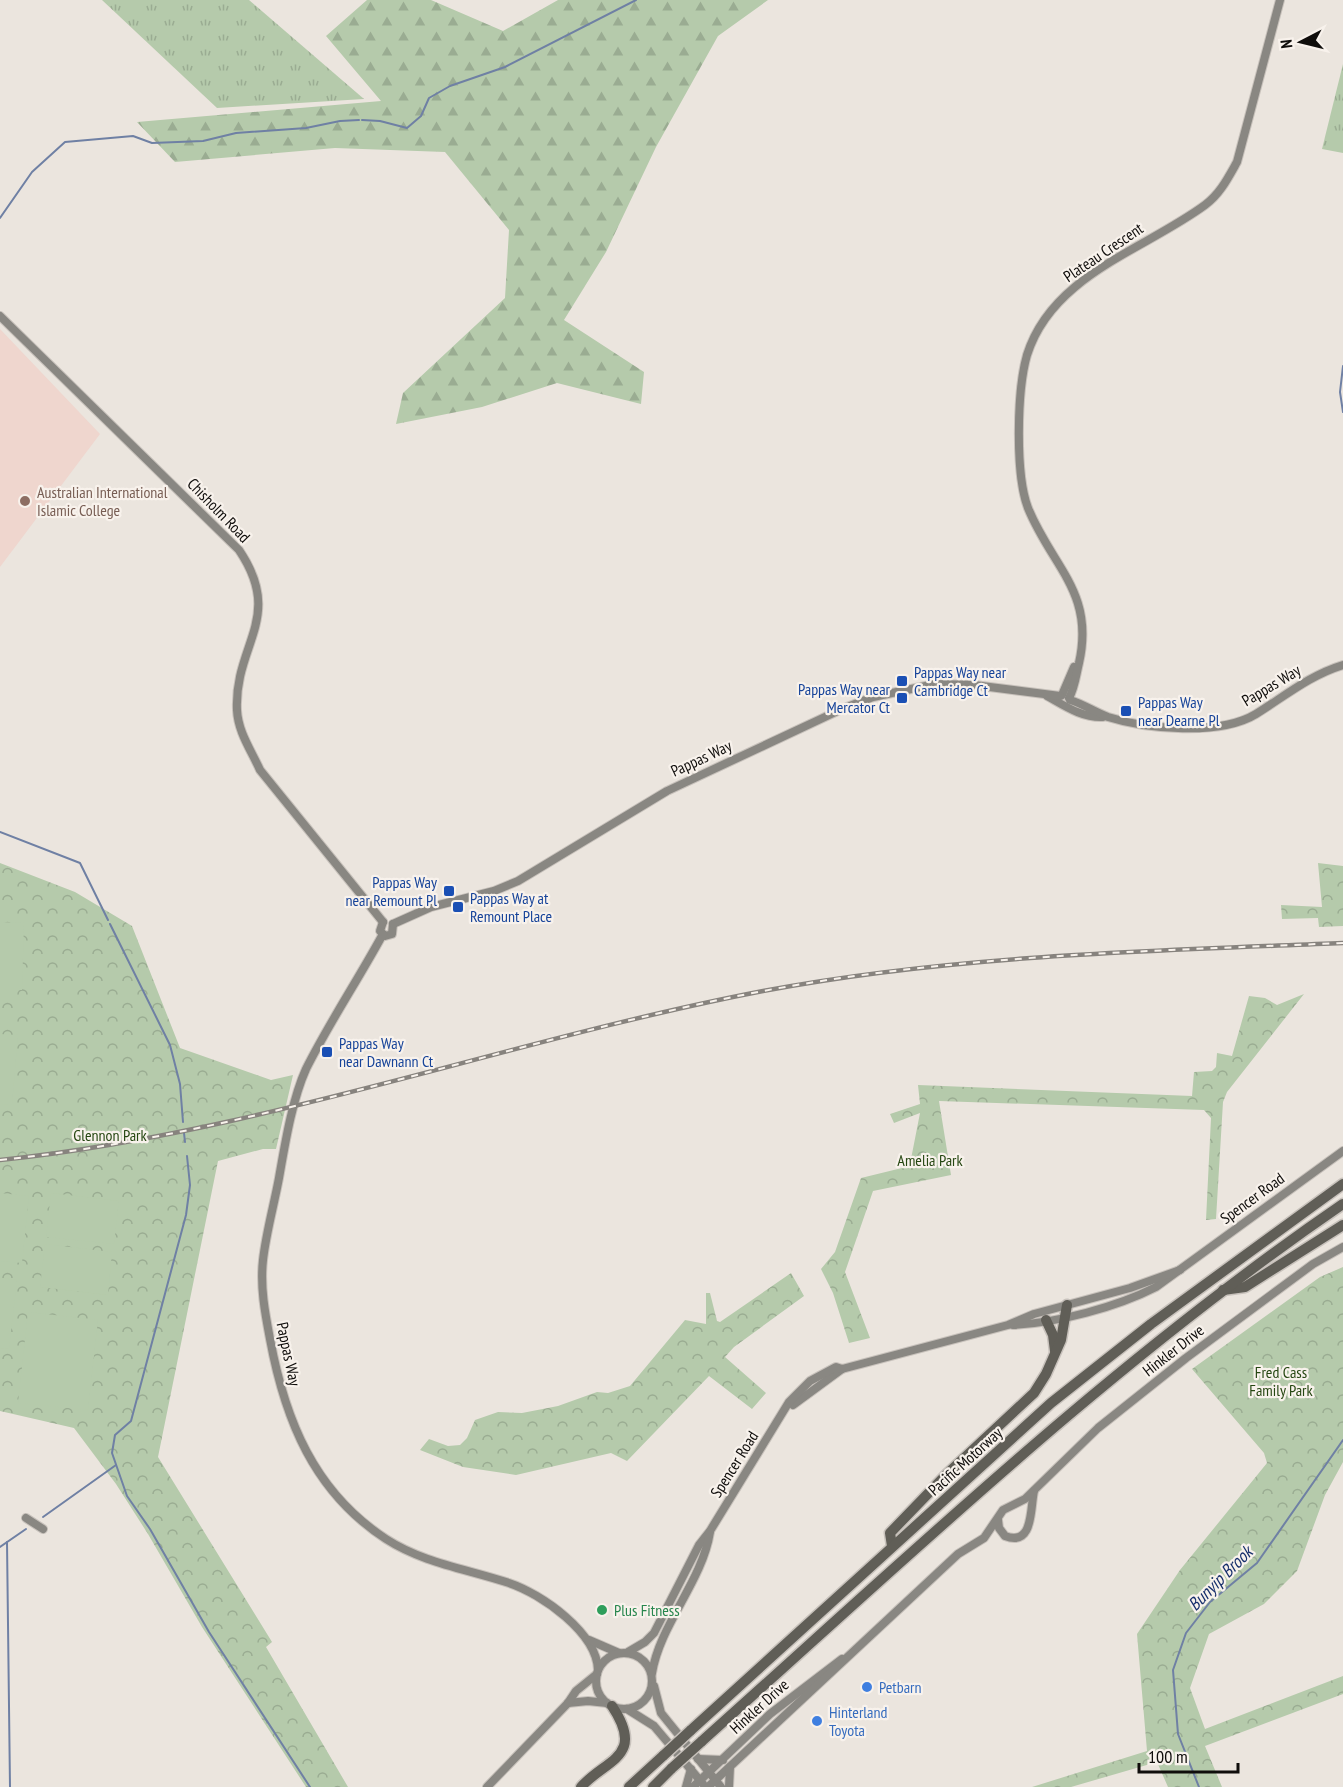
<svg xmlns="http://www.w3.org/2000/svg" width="1343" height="1787" viewBox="0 0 1343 1787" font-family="'PT Sans Narrow',sans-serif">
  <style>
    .education { fill: #efd6ce }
    .grass { fill: url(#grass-tufts) }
    .forest { fill: url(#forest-firs) }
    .park { fill: url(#park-crowns) }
    .pitch { fill: #b5caab }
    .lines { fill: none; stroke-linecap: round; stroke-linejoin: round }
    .stream { stroke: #6f80a4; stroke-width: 2 }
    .secondary-casing { stroke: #c8c2bc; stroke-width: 10 }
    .highway-casing { stroke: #c8c2bc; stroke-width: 13 }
    .secondary { stroke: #898782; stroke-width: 8 }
    .highway { stroke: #605e57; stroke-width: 10 }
    .rail-casing { stroke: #87837e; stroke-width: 4.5 }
    .rail { stroke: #f8f2ec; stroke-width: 2; stroke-dasharray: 7; stroke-linecap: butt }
    .highway-bridge-casing { stroke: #c8c2bc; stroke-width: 13; stroke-linecap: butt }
    .highway-bridge { stroke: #605e57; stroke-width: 10 }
    .education-dot { fill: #8d6e63; stroke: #f8f2ec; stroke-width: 2 }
    .transit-dot { fill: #1a4fb4; stroke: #f8f2ec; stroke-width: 2 }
    .leisure-dot { fill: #2e9e5b; stroke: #f8f2ec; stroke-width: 2 }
    .shop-dot { fill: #3f7fe0; stroke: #f8f2ec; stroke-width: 2 }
    .labels { text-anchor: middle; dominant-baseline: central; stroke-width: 4.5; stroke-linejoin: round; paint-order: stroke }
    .street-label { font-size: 16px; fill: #0f0d0b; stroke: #f8f2ec }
    .education-label { font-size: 16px; fill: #785e54; stroke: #f8f2ec; text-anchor: start }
    .transit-label { font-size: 16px; fill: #164399; stroke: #f8f2ec; text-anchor: start }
    .park-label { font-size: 16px; fill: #264712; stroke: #f8f2ec }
    .leisure-label { font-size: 16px; fill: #27864d; stroke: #f8f2ec; text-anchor: start }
    .shop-label { font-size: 16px; fill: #366cbe; stroke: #f8f2ec; text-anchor: start }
    .water-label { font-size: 18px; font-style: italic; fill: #172f6c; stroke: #f8f2ec }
  </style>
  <defs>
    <pattern id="grass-tufts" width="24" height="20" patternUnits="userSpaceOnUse" patternTransform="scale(1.5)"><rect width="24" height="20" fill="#b5caab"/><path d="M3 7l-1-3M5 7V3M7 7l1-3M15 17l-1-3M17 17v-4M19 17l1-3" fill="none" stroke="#9aac92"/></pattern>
    <pattern id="forest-firs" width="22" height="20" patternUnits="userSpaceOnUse" patternTransform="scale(1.5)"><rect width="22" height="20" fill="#b5caab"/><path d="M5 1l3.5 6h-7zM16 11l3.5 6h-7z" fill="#9aac92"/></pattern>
    <pattern id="park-crowns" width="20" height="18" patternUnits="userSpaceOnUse" patternTransform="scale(1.5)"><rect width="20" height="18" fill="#b5caab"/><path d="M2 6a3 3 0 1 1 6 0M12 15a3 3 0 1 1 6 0" fill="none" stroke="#9aac92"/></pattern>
  </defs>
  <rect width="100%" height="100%" fill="#ebe5de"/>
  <polygon class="education" points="0,329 100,434 0,567"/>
  <g class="grass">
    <polygon points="102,0 249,0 364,99 217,108"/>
    <polygon points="1343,64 1343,153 1322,149"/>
  </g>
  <polygon class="forest" points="367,0 431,0 503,31 558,0 768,0 718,36 656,147 606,252 564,320 644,372 641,404 557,383 482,407 396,424 403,393 505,298 509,230 445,152 335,148 175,162 137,122 381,101 326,36"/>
  <g class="park">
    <polygon points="0,863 75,892 132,926 180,1048 271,1080 293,1075 276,1149 263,1149 218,1161 158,1457 272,1642 266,1647 348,1787 306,1787 202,1627 148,1534 116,1484 74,1428 0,1411"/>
    <polygon points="1318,863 1343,866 1343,926 1319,927 1318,918 1282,919 1281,905 1322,907"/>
    <polygon points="1304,994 1227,1092 1223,1102 1216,1219 1206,1220 1211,1118 1204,1110 939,1101 951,1175 873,1191 845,1272 870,1338 849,1343 833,1293 821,1269 835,1252 861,1178 906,1167 911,1159 920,1113 894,1123 890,1114 920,1104 918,1085 1192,1096 1194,1072 1212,1071 1216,1067 1217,1053 1232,1056 1249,996 1265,998 1277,1005"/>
    <polygon points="1343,1267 1343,1462 1325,1495 1297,1571 1264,1604 1209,1634 1190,1688 1205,1729 1343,1676 1343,1694 1205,1746 1222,1787 1168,1787 1157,1762 1071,1787 1032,1787 1147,1751 1137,1634 1180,1570 1267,1463 1264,1453 1192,1369 1320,1277"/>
    <polygon points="791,1273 804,1296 734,1347 725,1357 766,1393 752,1409 709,1376 627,1461 611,1453 516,1475 463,1467 420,1450 429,1439 448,1446 460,1445 467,1438 475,1420 498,1412 522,1413 558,1406 597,1392 608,1393 630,1386 685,1320 706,1324 706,1293 710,1293 717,1321 720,1322"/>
  </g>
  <g class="pitch">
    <polygon points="0,922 24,923 22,990 0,990"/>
    <polygon points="0,1034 18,1035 12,1105 0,1104"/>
    <polygon points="0,1193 29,1196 22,1263 0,1261"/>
    <polygon points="51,1193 119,1201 114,1244 46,1237"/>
    <polygon points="45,1244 112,1252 108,1295 40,1287"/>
    <polygon points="0,1278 17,1280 9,1349 0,1348"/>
    <polygon points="28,1312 98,1320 88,1410 18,1403"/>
  </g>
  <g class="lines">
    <g class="stream">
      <polyline points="362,120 380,121 407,128 421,116 429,98 450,86 505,67 636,0"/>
      <polyline points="0,218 32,172 65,142 133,136 152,143 203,141 236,133 306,128 340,121 359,120"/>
      <polyline points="1343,366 1340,392 1343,412"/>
      <polyline points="0,832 80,863 108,920"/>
      <polyline points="110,924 170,1045 180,1084 183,1122"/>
      <polyline points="184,1133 185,1142"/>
      <polyline points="187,1156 190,1185 186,1215 131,1421 115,1435 112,1453 127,1496 150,1529 209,1632 310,1787"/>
      <polyline points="43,1517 116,1465"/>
      <polyline points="7,1542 10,1787"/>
      <polyline points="0,1547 26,1529"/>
      <polyline points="1199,1787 1178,1734 1173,1670 1186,1633 1210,1602 1257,1563 1343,1440"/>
    </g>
    <g class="secondary-casing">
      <g id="secondary">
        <path d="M0,316L239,550C285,618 234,644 237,710C238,732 251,750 260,770L383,922"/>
        <polyline points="1062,695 1074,667"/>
        <path d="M1047,696C1065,706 1082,718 1103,717"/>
        <path d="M1069,698C1075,687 1076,675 1079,663C1095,592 1052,567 1028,508C1015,474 1017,390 1027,355C1052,275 1144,250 1205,205C1220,194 1228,178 1237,162L1280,0"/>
        <path d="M1070,700C1083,704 1095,712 1108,717C1146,729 1220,736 1256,714C1285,696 1310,675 1343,665"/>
        <polyline points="383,922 380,931 385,936 392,934 393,924"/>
        <polyline points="393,924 431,907 494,891 518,881 667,791 842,709 873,697 935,684 974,685 1060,696"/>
        <path d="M383,934C358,980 329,1023 306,1069C292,1100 285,1144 279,1178C274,1205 266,1233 263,1260C260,1287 265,1313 270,1339C285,1420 314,1492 386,1539C423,1563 467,1569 509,1583C542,1594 597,1633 598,1670"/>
        <path d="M1013,1325C1057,1323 1117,1307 1156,1287L1343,1151"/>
        <polyline points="793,1405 842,1369"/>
        <polyline points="26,1518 43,1529"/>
        <path d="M998,1520L999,1528L1005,1536C1034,1547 1030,1508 1034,1491"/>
        <polyline points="589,1640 619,1653"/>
        <polyline points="628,1652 645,1642 654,1633 699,1545 710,1531 789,1402 810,1381 836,1367 842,1369 1008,1325 1034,1314 1130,1288 1180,1270"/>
        <circle cx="624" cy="1681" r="28"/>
        <path d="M652,1673C660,1624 702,1582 710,1532"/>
        <polyline points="654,1686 661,1713 721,1787"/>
        <polyline points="568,1703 588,1701 607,1703"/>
        <polyline points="627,1709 654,1726 703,1784"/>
        <polyline points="698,1759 723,1760"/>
        <polyline points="487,1787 568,1703 576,1691 597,1674"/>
        <polyline points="686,1787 691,1769"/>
        <polyline points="693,1787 770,1714 842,1659"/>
        <polyline points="708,1787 958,1554 984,1538 1003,1510 1025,1499 1098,1428 1186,1358 1313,1264 1343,1247"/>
        <polyline points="729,1787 730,1767"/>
      </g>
    </g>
    <g class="highway-casing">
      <g id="highway">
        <polyline points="1223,1290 1245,1287 1343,1225"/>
        <polyline points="1046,1320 1053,1335 1055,1351"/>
        <polyline points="892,1546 890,1533 946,1475 1034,1393 1046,1374 1061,1340 1067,1305"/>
        <polyline points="690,1731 1051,1403 1151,1324 1343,1184"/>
        <path d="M701,1742C909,1556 1112,1362 1343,1204"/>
        <path d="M581,1787C606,1759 646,1757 612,1706"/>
        <polyline points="629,1787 664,1755"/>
        <polyline points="653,1787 672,1768"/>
      </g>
    </g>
    <use href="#secondary" class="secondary"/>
    <use href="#highway" class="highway"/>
    <g class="rail-casing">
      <path id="rail" d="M0,1160C260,1133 508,1040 763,991C954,955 1149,951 1343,943"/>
    </g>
    <use href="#rail" class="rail"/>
    <g class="highway-bridge-casing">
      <g id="highway-bridge">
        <polyline points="664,1755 690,1731"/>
        <polyline points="672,1768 701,1742"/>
      </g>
    </g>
    <use href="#highway-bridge" class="highway-bridge"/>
  </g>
  <circle class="education-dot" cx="25" cy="501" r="6"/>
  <g class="transit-dot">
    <rect x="896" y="675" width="12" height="12" rx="3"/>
    <rect x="896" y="692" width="12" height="12" rx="3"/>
    <rect x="1120" y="705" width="12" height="12" rx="3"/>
    <rect x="443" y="885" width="12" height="12" rx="3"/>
    <rect x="452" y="901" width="12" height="12" rx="3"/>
    <rect x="321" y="1046" width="12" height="12" rx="3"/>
  </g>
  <circle class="leisure-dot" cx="602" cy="1610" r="6"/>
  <g class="shop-dot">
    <circle cx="867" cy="1687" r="6"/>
    <circle cx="817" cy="1721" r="6"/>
  </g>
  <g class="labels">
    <g class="street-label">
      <text transform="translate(1103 252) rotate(-34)">Plateau Crescent</text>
      <text transform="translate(219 510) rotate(46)">Chisholm Road</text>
      <text transform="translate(1271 685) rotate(-31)">Pappas Way</text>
      <text transform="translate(701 758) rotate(-25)">Pappas Way</text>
      <text transform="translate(1252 1198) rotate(-36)">Spencer Road</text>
      <text transform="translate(1173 1350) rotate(-38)">Hinkler Drive</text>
      <text transform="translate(289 1354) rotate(78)">Pappas Way</text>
      <text transform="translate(965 1461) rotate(-42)">Pacific Motorway</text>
      <text transform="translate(734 1464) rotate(-58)">Spencer Road</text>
      <text transform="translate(759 1706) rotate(-42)">Hinkler Drive</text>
    </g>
    <g class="education-label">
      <text x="37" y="492">Australian International<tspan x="37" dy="18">Islamic College</tspan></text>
    </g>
    <g class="transit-label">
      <text x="914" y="672">Pappas Way near<tspan x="914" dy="18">Cambridge Ct</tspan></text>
      <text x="890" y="689" text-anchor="end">Pappas Way near<tspan x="890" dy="18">Mercator Ct</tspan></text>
      <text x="1138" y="702">Pappas Way<tspan x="1138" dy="18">near Dearne Pl</tspan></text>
      <text x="437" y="882" text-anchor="end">Pappas Way<tspan x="437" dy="18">near Remount Pl</tspan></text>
      <text x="470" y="898">Pappas Way at<tspan x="470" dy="18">Remount Place</tspan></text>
      <text x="339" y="1043">Pappas Way<tspan x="339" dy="18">near Dawnann Ct</tspan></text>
    </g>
    <g class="park-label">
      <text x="110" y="1135">Glennon Park</text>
      <text x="930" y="1160">Amelia Park</text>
      <text x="1281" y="1372">Fred Cass<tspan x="1281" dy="18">Family Park</tspan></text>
    </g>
    <g class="leisure-label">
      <text x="614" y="1610">Plus Fitness</text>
    </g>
    <g class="shop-label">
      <text x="879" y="1687">Petbarn</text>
      <text x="829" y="1712">Hinterland<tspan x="829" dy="18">Toyota</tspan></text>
    </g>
    <g class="water-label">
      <text transform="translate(1220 1578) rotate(-45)">Bunyip Brook</text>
    </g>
  </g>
  <g transform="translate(1301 42) rotate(263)" stroke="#f8f2ec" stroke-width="4.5" paint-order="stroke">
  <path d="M0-4.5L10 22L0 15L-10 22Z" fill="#0f0d0b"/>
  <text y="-9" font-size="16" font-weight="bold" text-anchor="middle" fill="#0f0d0b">N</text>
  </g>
  <path d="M1139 1763v9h99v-9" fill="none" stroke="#0f0d0b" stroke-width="3"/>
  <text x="1148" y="1763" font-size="18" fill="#0f0d0b" stroke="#f8f2ec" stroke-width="4.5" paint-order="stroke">100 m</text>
</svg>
